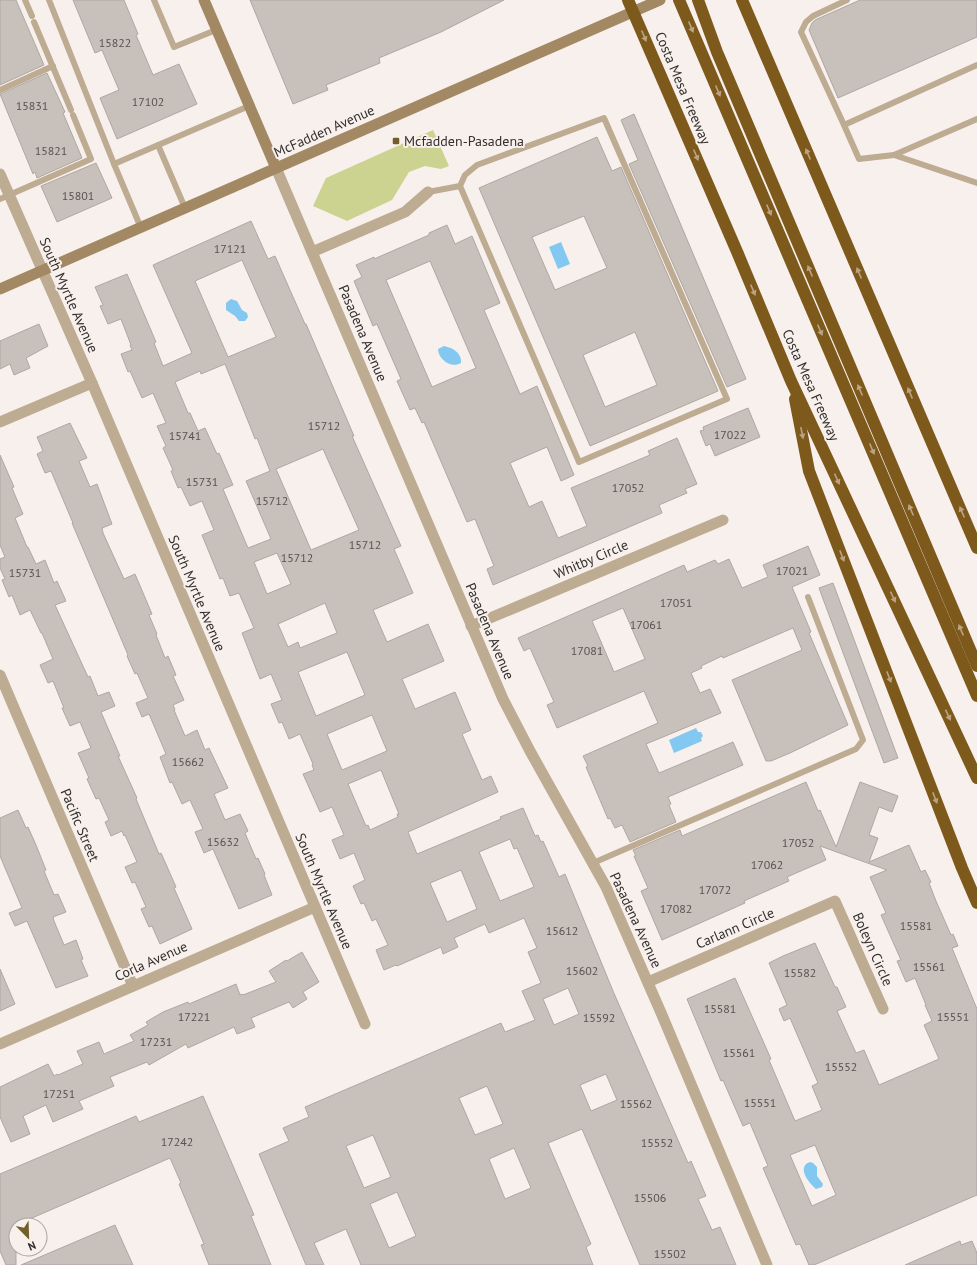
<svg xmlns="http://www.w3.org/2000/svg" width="977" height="1265" viewBox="0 0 977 1265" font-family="'PT Sans',sans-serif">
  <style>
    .green { fill: #ccd390 }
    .water { fill: #83c8f0 }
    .building { fill: #c7c0bb; stroke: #aea7a2; fill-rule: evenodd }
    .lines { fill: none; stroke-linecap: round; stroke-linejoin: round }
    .service { stroke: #bdab92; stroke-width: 6 }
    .minor { stroke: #bdab92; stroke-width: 11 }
    .secondary { stroke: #a28863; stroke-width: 11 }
    .motorway { stroke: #7e591c; stroke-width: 12 }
    .oneway { fill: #bba484 }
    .poi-dot { fill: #725e2d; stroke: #f8f0ec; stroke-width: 1.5 }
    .labels { text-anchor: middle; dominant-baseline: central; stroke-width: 4; stroke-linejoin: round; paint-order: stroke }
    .number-label { font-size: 12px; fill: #575350 }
    .street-label { font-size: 14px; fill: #322f2d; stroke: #f8f0ec }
    .poi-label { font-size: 14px; fill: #322f2d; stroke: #f8f0ec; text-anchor: start }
  </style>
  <rect width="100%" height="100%" fill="#f8f0ec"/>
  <polygon class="green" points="433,130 449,166 441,169 425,166 409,172 392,200 347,221 313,206 326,178"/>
  <g class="water">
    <polygon points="561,242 570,264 558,269 549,247"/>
    <polygon points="231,299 237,301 242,310 247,313 248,317 245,321 239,321 235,316 226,310 226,303"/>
    <path d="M444,346C453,348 462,353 461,363C451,369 438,359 438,349Z"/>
    <polygon points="696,728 698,732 701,732 703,736 701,738 702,741 674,753 669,740"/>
    <path d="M810,1162L813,1163L817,1167V1176L823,1184L822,1187L816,1189C809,1183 796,1167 810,1162Z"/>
  </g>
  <g class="building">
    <polygon points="0,0 16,0 44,65 0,85"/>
    <polygon points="73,0 124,0 138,34 136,35 153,75 179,64 197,104 117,139 100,98 119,90 102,50 95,53"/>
    <polygon points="250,0 504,0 441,32 379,58 380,63 326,85 328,90 293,104"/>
    <polygon points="860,0 977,0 977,37 838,98 809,30 812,23 815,20"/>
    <polygon points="47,73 65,112 63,113 82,158 37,178 35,172 33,174 0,94"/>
    <polygon points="634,114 746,379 727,387 629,164 638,160 621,120"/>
    <path d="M597,137L612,171L621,167L718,391L590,446L479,188ZM584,216L607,268L555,290L532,237ZM635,332L657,385L605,407L583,355Z"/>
    <polygon points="96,163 112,198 57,222 41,186"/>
    <path d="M251,221L268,259L275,256L305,324H306L354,436H352L401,546L394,549L413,593L373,610L387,642L428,624L444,661L402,679L415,709L455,692L471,730L462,734L482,780L491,776L498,792L408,832L417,854L501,819L500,817L523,808L535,836L538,835L541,842L543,841L559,877L565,874L613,991L688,1163L691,1161L706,1196L698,1199L712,1230L720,1227L736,1265H640L582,1129L548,1143L591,1244L586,1247L593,1265H361L346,1229L314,1243L324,1265H306L259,1154L289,1141L283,1128L309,1117L305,1107L501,1023L505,1032L535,1020L522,991L541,983L528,952L537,948L524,918L489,933L485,924L454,938L458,947L443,954L441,947L397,966L396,965L384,970L376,950L388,945L376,919L372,921L364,903L361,904L353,886L365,880L354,853L340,859L332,840L344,835L332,807L320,812L303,774L314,770L312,765L313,764L300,734L289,739L282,722L279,723L271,704L282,700L271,674L260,679L242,633L254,628L239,593L230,596L223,578L220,579L202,535L214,530L202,501L190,506L181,487L178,488L171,471L173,470L163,448L166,446L157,426L166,423L153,393L142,398L130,371L128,372L121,354L132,350L130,345H131L121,319L108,324L100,306L103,305L95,287L127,274L156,342L154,343L163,366L192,353L153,265ZM242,260L276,337L228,357L195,281ZM225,364L250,426L255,439L257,438L270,471L246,481L271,539L248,548L223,489L233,485L219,453L217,454L205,428L198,431L190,413H188L175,382L200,371L201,374ZM323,449L359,530L311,550L276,469ZM277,553L291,584L267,594L254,562ZM325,603L337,633L300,648L298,642L288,647L278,624ZM347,652L365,695L316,716L298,672ZM372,715L387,751L342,770L327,734ZM381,770L399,814H397L398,817L370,830L368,825L366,826L348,784ZM510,839L514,849L517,848L534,887L500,901L479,852ZM461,870L477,909L447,922L430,883ZM568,988L579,1014L554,1025L543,999ZM606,1074L617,1100L591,1111L580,1085ZM487,1086L503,1124L475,1135L459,1098ZM373,1135L391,1177L364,1188L346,1146ZM514,1148L531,1188L505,1199L489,1159ZM397,1192L416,1236L389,1248L370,1204Z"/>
    <path d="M447,225L455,244L472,236L500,303L484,310L520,394L537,386L574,475L561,481L547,447L510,463L529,507L542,501L558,538L587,526L571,488L650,455L648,451L677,438L697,484L685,489L687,493L659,505L662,513L493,585L487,569L494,566L475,519L467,522L424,422L422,423L415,408L410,410L397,381L401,379L377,324L373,326L354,281L362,277L356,265L374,257V259L429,235V233ZM430,261L476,368L432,387L386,280Z"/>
    <polygon points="39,324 48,346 26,358 30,368 14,375 10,364 0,369 0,341"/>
    <polygon points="748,408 760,437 715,456 710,444 706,446 700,431 704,430 703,427"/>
    <polygon points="70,423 87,458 79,461 90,487 97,484 112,524 102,528 103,533 124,579 135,574 152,614 149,615 157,634 156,635 165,658 168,656 176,675 173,676 184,700 173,705 175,710 174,710 185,736 197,730 205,750 209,748 228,788 214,794 225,820 240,814 248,831 245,833 256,859 258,858 265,874 264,875 272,895 239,909 213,849 204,853 195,832 203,829 190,800 182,804 172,782 170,783 160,757 166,754 149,714 142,717 136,703 148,698 137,673 135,674 127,656 128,655 72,523 73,523 51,471 45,473 37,454 43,451 37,437"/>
    <polygon points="0,455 14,487 12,488 23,514 15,518 27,547 28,547 36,564 45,560 54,583 57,581 66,601 55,605 88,677 90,676 98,696 109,692 115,706 101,712 120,756 118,756 137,798 136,799 159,854 161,853 176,887 174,888 192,929 160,944 152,926 149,927 141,909 146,907 135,882 132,883 125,867 137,862 125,835 124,836 122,831 111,836 105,822 109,820 99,798 96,799 87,779 89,778 78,753 91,748 80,722 70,726 62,708 64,708 53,681 48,683 40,665 53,659 42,633 41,633 30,610 20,615 12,595 9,597 2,580 5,579 0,568 0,559 5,557 0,545"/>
    <path d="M808,546L820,575L792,587L811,632L809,633L848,725L790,753L771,761H766L732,680L802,650L793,628L723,658L722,656L701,666L702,668L691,673L700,693L710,689L721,713L646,744L659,773L733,742L743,765L668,797L671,804L669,805L676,822L630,842L622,825L615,828L610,818L608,819L586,767L588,766L583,756L658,723L644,691L557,728L547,705L554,702L530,648L524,651L518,638L684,565L687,572L715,560L718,564L729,559L742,588L768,577L763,565ZM623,608L645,659L614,672L592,621Z"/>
    <polygon points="833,583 898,758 884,763 819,588"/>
    <path d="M806,782L818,811L820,810L836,847L860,782L898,796L892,812L879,807L869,835L878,838L869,862L909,845L921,872L925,870L931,882L929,883L936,901L951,935L953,934L958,946L952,948L977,1009V1195L814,1265H809L800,1244L796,1245L763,1168L768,1166L750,1123L743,1126L723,1080L721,1081L687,999L735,978L771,1059L769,1060L795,1121L822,1110L812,1086L818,1083L790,1018L784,1021L779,1009L787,1005L769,963L783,956L815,943L835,987H837L846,1007L837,1011L856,1053L864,1050L879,1085L939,1059L924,1025L932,1021L925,1005H926L915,978L906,982L897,961L901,960L881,915L886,913L870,877L887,870L820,846L826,860L787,877L789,881L744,901L745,903L662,940L641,891L648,888L634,856H636L633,850L680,830L682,836ZM815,1145L836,1195L812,1206L790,1155Z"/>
    <polygon points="18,810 26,828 28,827 36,845 46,870 44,871 54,895 58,894 66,912 53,917 54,921 64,945 76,940 83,959 81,960 88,976 56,988 27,921 15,926 9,913 22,908 0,856 0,818"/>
    <polygon points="302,952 319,982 303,992 307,999 293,1008 289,1002 251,1018 255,1027 237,1034 234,1027 188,1048 186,1044 149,1065 147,1062 110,1077 114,1086 79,1101 83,1109 53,1122 46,1105 23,1116 30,1134 11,1142 0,1117 0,1087 48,1064 54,1076 57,1074 58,1075 83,1064 77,1051 99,1042 104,1054 134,1041 130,1035 148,1025 146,1022 163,1012 188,1002 189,1004 236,984 240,995 242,994 243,995 276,982 269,971 286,960 287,961"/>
    <polygon points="0,969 15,1004 0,1011"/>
    <polygon points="203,1096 254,1215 251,1216 271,1265 209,1265 201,1245 204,1244 179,1184 181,1183 170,1158 16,1225 16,1265 6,1265 0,1251 0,1174 136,1116 139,1122"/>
    <polygon points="115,1225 133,1265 21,1265"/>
    <polygon points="960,1241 961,1245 972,1241 977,1253 977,1265 905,1265"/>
  </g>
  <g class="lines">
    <g class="service">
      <polyline points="25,0 32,16"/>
      <polyline points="49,0 114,164"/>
      <polyline points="154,0 174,47 216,30"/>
      <polyline points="847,0 813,16 806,22 801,32 844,125 977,65"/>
      <polyline points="34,22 71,110"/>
      <polyline points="0,90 53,66"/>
      <polyline points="977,119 894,155 977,183"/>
      <polyline points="844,125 859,159 894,155"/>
      <polyline points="158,145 185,208"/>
      <polyline points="428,192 460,186 465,175 477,165 604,118 727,399 579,462 460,186"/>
      <polyline points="0,199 91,159 73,115"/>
      <polyline points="141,228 114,164 249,106"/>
      <polyline points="593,863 856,749 863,740 808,597"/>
    </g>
    <g class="minor">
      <polyline points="276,168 503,699 530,751 606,887 662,1015 767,1265"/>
      <polyline points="0,174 92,383 365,1024"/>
      <polyline points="312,252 405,212 428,192"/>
      <polyline points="0,422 92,383"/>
      <polyline points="471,626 723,520"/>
      <polyline points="0,675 133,986"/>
      <polyline points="648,982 835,901 883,1009"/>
      <polyline points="0,1044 315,907"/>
    </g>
    <g class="secondary">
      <polyline points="204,0 276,168"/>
      <polyline points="0,289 660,0"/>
    </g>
    <g class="motorway">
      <polyline points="628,0 738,254 791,381 977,778"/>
      <polyline points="679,0 977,696"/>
      <polyline points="698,0 717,52 977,666"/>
      <polyline points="742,0 977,548"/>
      <polyline points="795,399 809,471 962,868 977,903"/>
    </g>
  </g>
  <defs><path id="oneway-solid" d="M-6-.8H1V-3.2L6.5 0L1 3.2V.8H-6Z"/></defs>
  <g class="oneway">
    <use href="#oneway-solid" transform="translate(691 27) rotate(67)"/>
    <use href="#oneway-solid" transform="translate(644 36) rotate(67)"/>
    <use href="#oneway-solid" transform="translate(718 91) rotate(67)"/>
    <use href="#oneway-solid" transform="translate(808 154) rotate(-113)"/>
    <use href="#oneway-solid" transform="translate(696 155) rotate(67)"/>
    <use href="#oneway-solid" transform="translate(769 210) rotate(67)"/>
    <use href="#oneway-solid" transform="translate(810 271) rotate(-113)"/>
    <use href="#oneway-solid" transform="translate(859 273) rotate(-113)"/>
    <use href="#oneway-solid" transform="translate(753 290) rotate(67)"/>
    <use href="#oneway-solid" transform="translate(820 330) rotate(67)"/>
    <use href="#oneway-solid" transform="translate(860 390) rotate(-113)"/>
    <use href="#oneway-solid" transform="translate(910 393) rotate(-113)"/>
    <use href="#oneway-solid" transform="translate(802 433) rotate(79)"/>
    <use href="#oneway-solid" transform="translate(872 449) rotate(67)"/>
    <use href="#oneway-solid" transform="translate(837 479) rotate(65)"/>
    <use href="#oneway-solid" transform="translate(911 510) rotate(-113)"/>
    <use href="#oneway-solid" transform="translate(962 512) rotate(-113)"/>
    <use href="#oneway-solid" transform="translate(842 556) rotate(69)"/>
    <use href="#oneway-solid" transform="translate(893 597) rotate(65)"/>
    <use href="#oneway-solid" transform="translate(961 630) rotate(-113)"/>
    <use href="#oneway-solid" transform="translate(889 677) rotate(69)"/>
    <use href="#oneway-solid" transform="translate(948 715) rotate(65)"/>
    <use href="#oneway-solid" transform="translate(935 798) rotate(69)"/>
  </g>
  <rect class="poi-dot" x="392" y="137" width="8" height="8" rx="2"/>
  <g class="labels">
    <g class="number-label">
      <text x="115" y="42">15822</text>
      <text x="148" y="101">17102</text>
      <text x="32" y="105">15831</text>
      <text x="51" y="150">15821</text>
      <text x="78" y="195">15801</text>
      <text x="230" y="248">17121</text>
      <text x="324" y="425">15712</text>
      <text x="730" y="434">17022</text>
      <text x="185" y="435">15741</text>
      <text x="202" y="481">15731</text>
      <text x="628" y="487">17052</text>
      <text x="272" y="500">15712</text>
      <text x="365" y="544">15712</text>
      <text x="297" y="557">15712</text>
      <text x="792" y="570">17021</text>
      <text x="25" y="572">15731</text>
      <text x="676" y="602">17051</text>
      <text x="646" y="624">17061</text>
      <text x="587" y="650">17081</text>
      <text x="188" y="761">15662</text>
      <text x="223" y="841">15632</text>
      <text x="798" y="842">17052</text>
      <text x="767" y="864">17062</text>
      <text x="715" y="889">17072</text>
      <text x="676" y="908">17082</text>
      <text x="916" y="925">15581</text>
      <text x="562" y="930">15612</text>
      <text x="929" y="966">15561</text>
      <text x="582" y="970">15602</text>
      <text x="800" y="972">15582</text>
      <text x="720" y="1008">15581</text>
      <text x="194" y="1016">17221</text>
      <text x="953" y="1016">15551</text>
      <text x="599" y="1017">15592</text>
      <text x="156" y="1041">17231</text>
      <text x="739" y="1052">15561</text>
      <text x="841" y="1066">15552</text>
      <text x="59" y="1093">17251</text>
      <text x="760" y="1102">15551</text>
      <text x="636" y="1103">15562</text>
      <text x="177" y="1141">17242</text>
      <text x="657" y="1142">15552</text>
      <text x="650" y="1197">15506</text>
      <text x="670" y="1253">15502</text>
    </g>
    <g class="street-label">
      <text transform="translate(683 88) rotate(67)">Costa Mesa Freeway</text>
      <text transform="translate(324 131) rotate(-24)">McFadden Avenue</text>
      <text transform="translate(69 295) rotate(66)">South Myrtle Avenue</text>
      <text transform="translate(363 333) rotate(67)">Pasadena Avenue</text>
      <text transform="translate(811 385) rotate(66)">Costa Mesa Freeway</text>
      <text transform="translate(591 559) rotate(-23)">Whitby Circle</text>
      <text transform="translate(197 593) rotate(67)">South Myrtle Avenue</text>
      <text transform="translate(490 631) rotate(67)">Pasadena Avenue</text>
      <text transform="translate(80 825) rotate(67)">Pacific Street</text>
      <text transform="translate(324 891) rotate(67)">South Myrtle Avenue</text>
      <text transform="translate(636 920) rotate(65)">Pasadena Avenue</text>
      <text transform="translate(735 928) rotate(-23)">Carlann Circle</text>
      <text transform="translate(873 949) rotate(66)">Boleyn Circle</text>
      <text transform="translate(151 961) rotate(-24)">Corla Avenue</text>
    </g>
    <g class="poi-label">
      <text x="404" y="141">Mcfadden-Pasadena</text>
    </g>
  </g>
  <g transform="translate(28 1237) rotate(157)"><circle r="19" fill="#f8f0ec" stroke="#a9a3a0"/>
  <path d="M0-3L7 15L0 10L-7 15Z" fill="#725e2d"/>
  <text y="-6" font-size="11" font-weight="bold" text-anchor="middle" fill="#322f2d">N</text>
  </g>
</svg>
